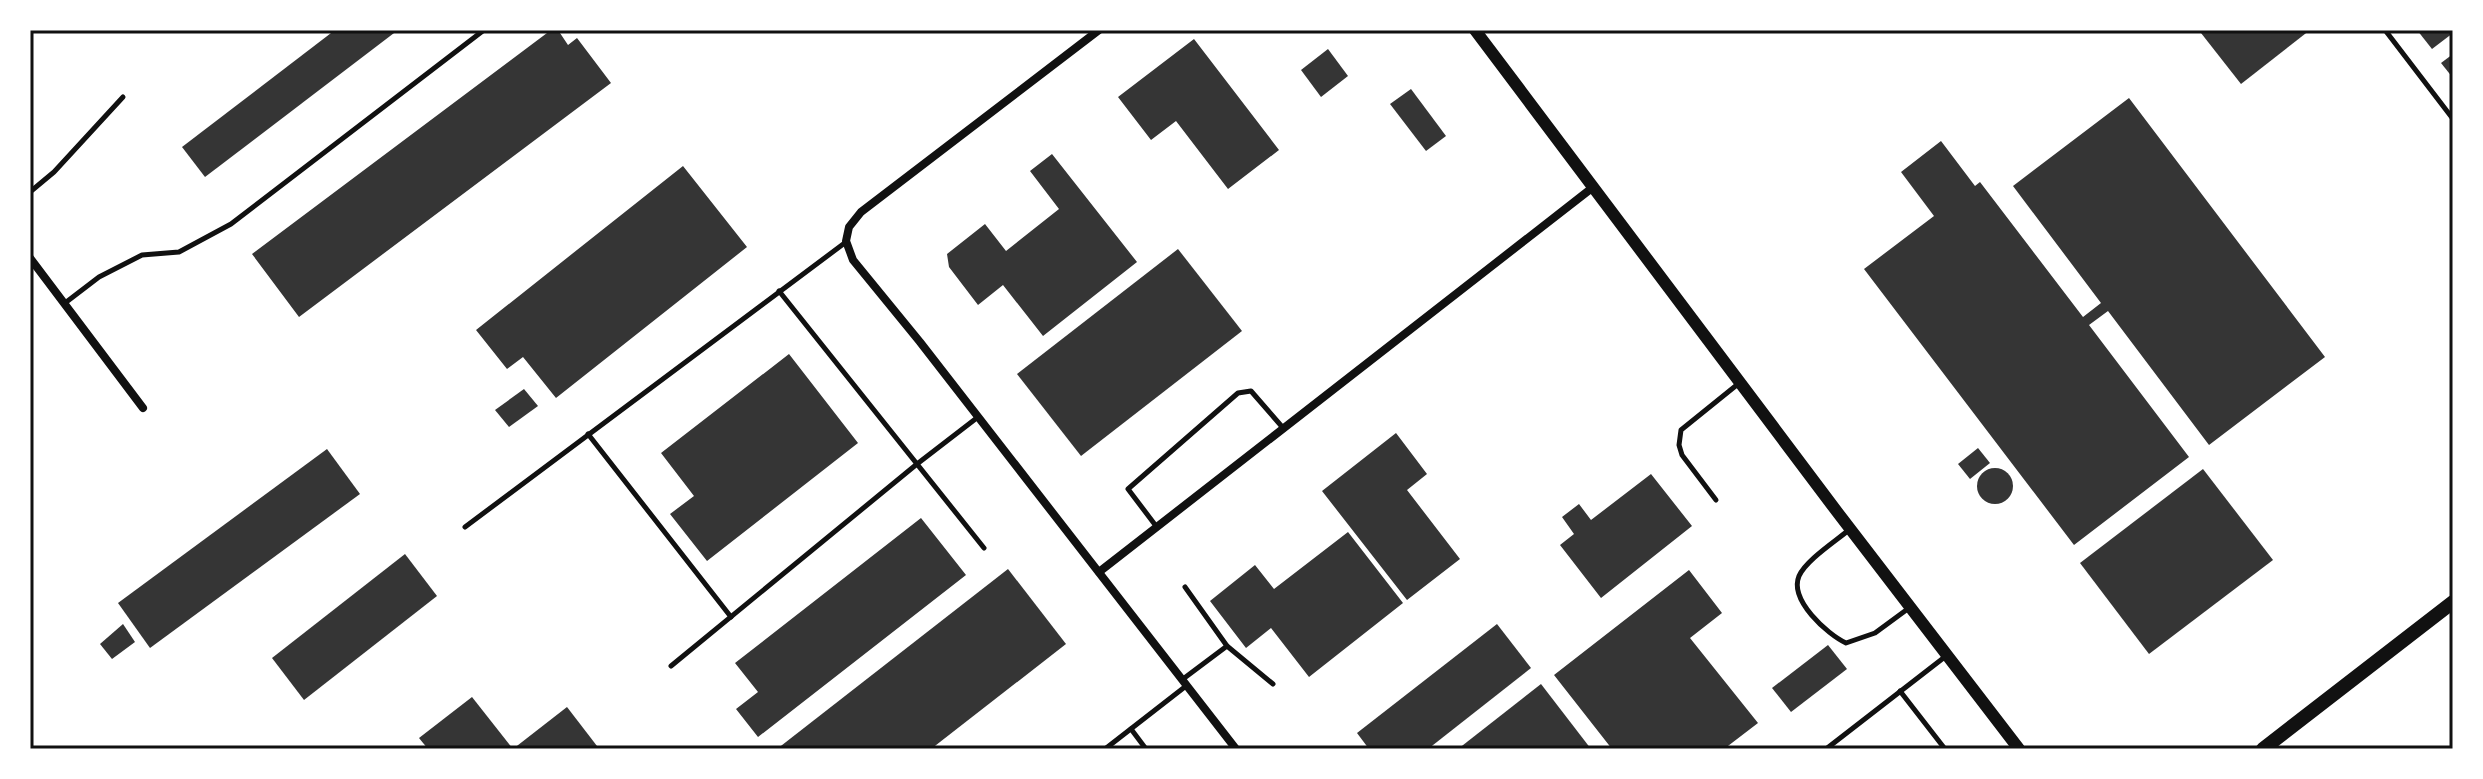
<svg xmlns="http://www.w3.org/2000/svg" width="2483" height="779" viewBox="0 0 2483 779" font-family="Jost,sans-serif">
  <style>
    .building { fill: #353535 }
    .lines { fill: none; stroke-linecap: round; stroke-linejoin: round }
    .service { stroke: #111; stroke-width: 5 }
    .minor { stroke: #111; stroke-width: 8 }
    .tertiary { stroke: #111; stroke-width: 12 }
    .secondary { stroke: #111; stroke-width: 14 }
    .neatline { fill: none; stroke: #111; stroke-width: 3 }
  </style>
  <rect width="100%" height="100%" fill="#fff"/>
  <g class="building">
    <polygon points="335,30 398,30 205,177 182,147"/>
    <polygon points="551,30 558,30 568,45 577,38 611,83 299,317 252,254"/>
    <polygon points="2205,30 2310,30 2241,84 2201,33"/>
    <polygon points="2417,30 2453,30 2453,33 2432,49"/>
    <polygon points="1194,39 1279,150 1228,189 1176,121 1151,140 1118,97"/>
    <polygon points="1328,49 1348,76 1321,97 1301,70"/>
    <polygon points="2453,54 2453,78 2441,63"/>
    <polygon points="1411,89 1446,136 1426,151 1390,104"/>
    <polygon points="2129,98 2325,357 2209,445 2108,311 2089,325 2189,457 2074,545 1864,269 1934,216 1901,172 1941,141 1975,186 1980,182 2083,317 2101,303 2013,186"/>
    <polygon points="1052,154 1137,262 1043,336 1003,285 978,305 949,267 947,254 985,224 1006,251 1059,209 1030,171"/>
    <polygon points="683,166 747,247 556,398 523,357 507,369 476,330"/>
    <polygon points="1178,249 1242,331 1081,456 1017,374"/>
    <polygon points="789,354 858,443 707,561 670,514 694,496 661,453"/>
    <polygon points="524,389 538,406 509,427 495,410"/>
    <polygon points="1396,433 1427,474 1407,490 1460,559 1407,600 1322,491"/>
    <polygon points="1978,448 1990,463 1970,479 1958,464"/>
    <polygon points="327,449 360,494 150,648 118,603"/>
    <circle cx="1995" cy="486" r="18"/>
    <polygon points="2203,469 2273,560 2149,654 2080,563"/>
    <polygon points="1651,474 1692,526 1601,598 1560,545 1574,534 1562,517 1579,504 1591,520"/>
    <polygon points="921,518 966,575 758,737 736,709 758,692 735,663"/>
    <polygon points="1348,532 1403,603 1309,677 1271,628 1246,648 1210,601 1255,565 1274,589"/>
    <polygon points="405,554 437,596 304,700 272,658"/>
    <polygon points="1008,569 1066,644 931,749 777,749"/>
    <polygon points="1689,570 1722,613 1690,638 1758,723 1724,749 1612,749 1554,675"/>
    <polygon points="123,624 135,642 112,659 100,644"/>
    <polygon points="1497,624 1531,668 1428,749 1369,749 1357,733"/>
    <polygon points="1828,645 1847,669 1791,712 1772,688"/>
    <polygon points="1541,684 1591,749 1458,749"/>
    <polygon points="472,697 513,749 428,749 419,738"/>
    <polygon points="567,707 597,746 594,749 513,749"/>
  </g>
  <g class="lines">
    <g class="service">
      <polyline points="2385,30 2453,119"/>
      <polyline points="30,192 54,172 123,97"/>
      <polyline points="779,291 984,548"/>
      <polyline points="65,303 99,277 142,255 179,252 231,224 484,30"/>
      <polyline points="588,434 731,617"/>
      <polyline points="1716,500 1682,455 1679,445 1681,430 1738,384"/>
      <polyline points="1156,526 1128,489 1238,393 1251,391 1284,429"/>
      <polyline points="465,527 846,242"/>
      <path d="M1850,529C1836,541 1806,560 1799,576C1789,600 1827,634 1846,643L1875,633L1909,608"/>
      <polyline points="1227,646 1273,684"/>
      <polyline points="671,666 917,464 978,417"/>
      <polyline points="1183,679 1227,646 1185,587"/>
      <polyline points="1900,691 1945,749"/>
      <polyline points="1131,729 1146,749"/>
      <polyline points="1105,749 1186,686"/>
      <polyline points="1826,749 1946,656"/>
    </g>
    <g class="minor">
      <polyline points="1099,30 861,212 849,227 846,241 853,260 920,342 1236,749"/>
      <polyline points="30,258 143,408"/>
      <polyline points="1099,572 1592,188"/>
    </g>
    <polyline class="tertiary" points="1475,30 1838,513 2019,749"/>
    <polyline class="secondary" points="2263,749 2453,602"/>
  </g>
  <rect width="2483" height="779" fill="none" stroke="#ffffff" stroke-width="64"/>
  <rect x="32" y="32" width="2419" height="715" class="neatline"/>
</svg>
